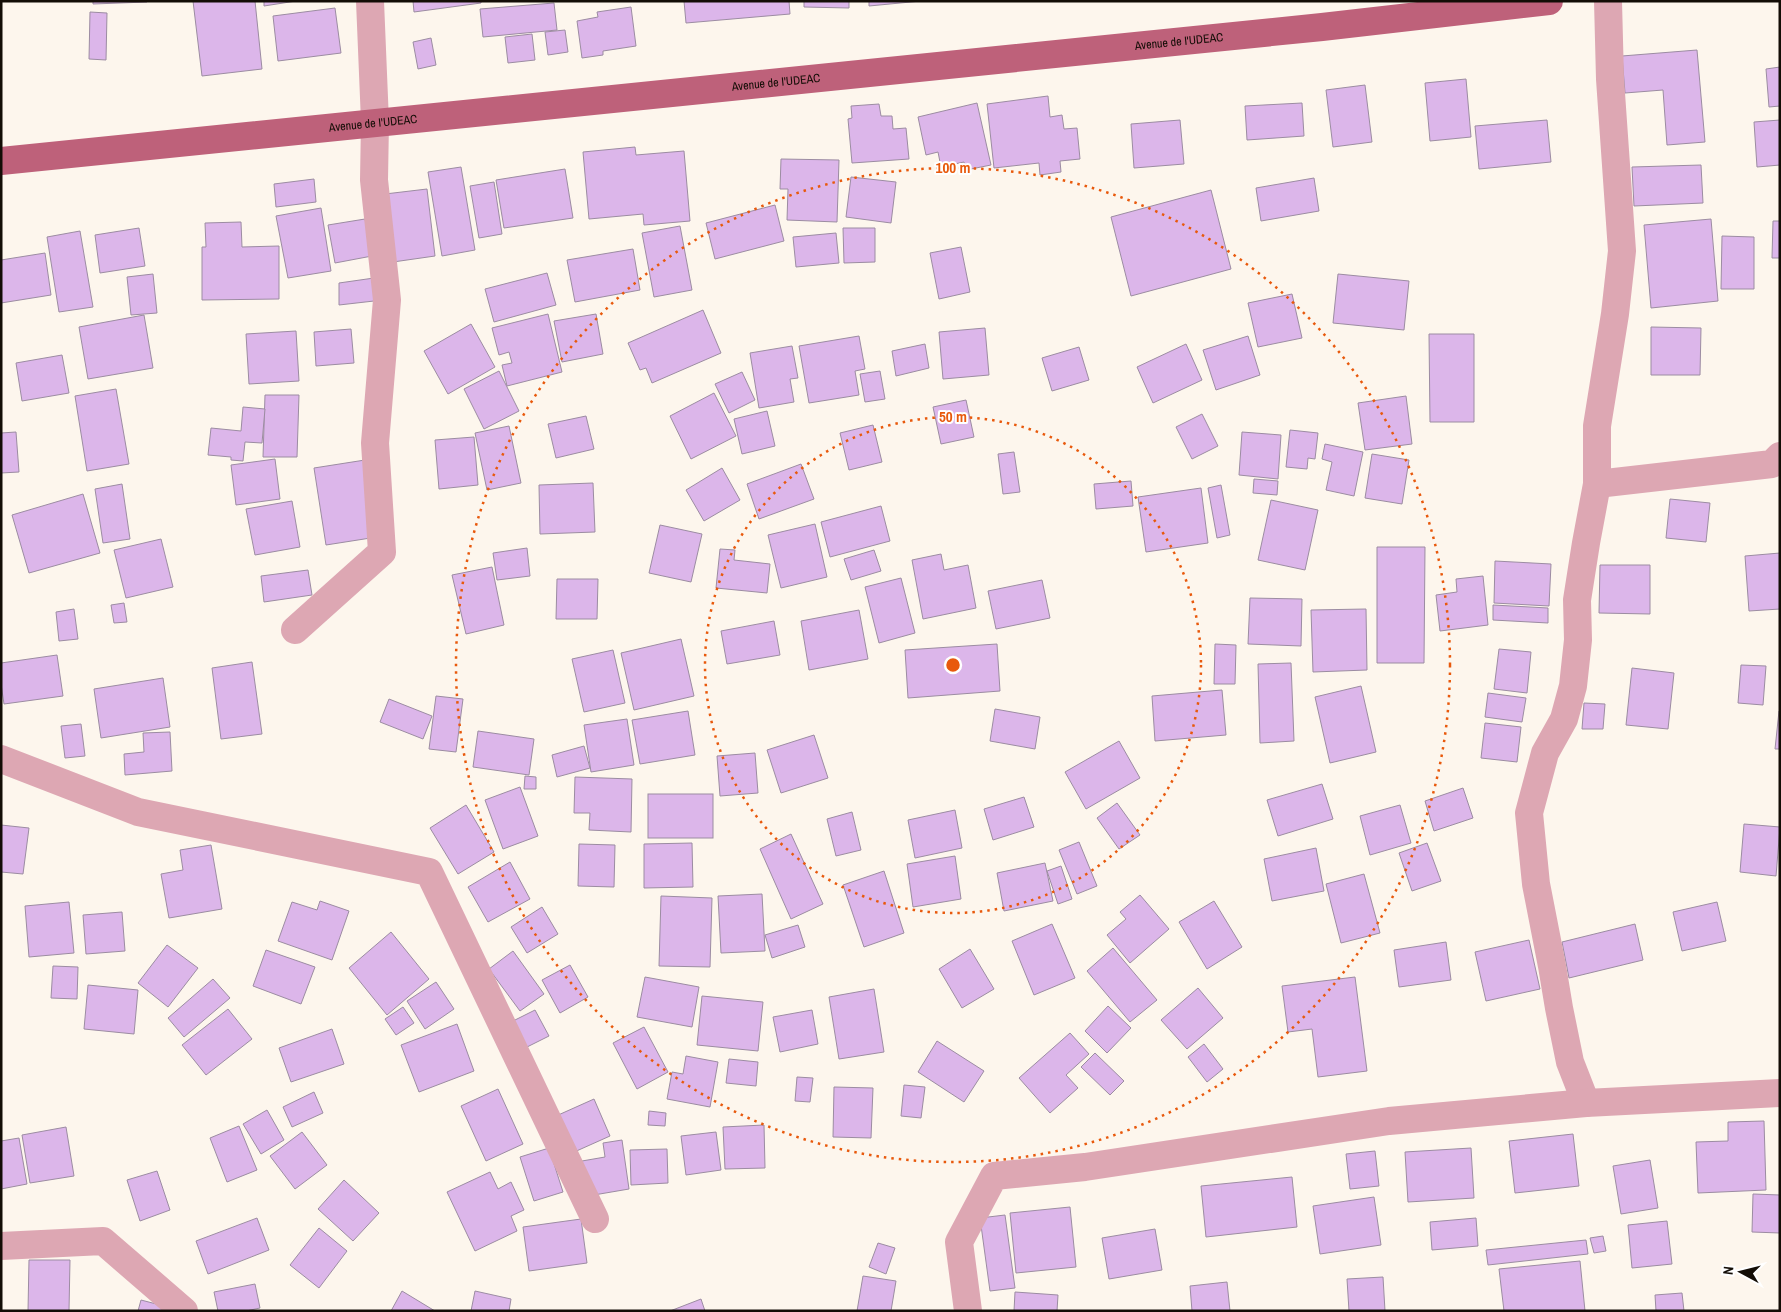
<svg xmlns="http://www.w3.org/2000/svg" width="1781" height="1312" viewBox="0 0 1781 1312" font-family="'Archivo Narrow',sans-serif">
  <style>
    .building { fill: #dcb6ea; stroke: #9c8ca2 }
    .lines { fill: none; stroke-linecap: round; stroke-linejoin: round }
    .minor { stroke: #dda7b3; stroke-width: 28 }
    .major { stroke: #be617a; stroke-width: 28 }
    .ring { fill: none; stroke: #e8590c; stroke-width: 2.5; stroke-dasharray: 2.5 5 }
    .labels { text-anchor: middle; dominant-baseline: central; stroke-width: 4; stroke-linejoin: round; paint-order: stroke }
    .street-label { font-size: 12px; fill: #130d06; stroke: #fff }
    .centre { fill: #e8590c; stroke: #fff; stroke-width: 2.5 }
    .ring-label { font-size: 15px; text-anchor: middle; font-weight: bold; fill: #e8590c; stroke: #fff; stroke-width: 4; stroke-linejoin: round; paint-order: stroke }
  </style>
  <rect width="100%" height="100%" fill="#fdf6ed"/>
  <g class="building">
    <polygon points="93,1 146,1 147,2 93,4"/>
    <polygon points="193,1 255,1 262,69 202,76"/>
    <polygon points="264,1 296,1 264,6"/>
    <polygon points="413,1 481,1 481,3 414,12"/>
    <polygon points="684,1 789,1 790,14 686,23"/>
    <polygon points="804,1 849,1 849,8 804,7"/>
    <polygon points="869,1 921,1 869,6"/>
    <polygon points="554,3 557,30 483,37 480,9"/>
    <polygon points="631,7 636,46 603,51 603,55 582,58 577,21 598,17 597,12"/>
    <polygon points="335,8 341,53 278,61 273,16"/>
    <polygon points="90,12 107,13 106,60 89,59"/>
    <polygon points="565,30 568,52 548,55 545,32"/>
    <polygon points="532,34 535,60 508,63 505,37"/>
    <polygon points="431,38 436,65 418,69 413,42"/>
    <polygon points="1697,50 1705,142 1667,145 1663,90 1625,93 1622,56"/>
    <polygon points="1780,67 1780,106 1769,107 1766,69"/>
    <polygon points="1466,79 1471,137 1430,141 1425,83"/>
    <polygon points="1365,85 1372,142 1333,147 1326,90"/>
    <polygon points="1048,96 1050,117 1062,115 1064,129 1077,128 1080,159 1060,161 1061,172 1040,175 1039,163 994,168 987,104"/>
    <polygon points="977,103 991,165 966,170 964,162 941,167 938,152 926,155 918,117"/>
    <polygon points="1302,103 1304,136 1247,140 1245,106"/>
    <polygon points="879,104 881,116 892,116 893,129 906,128 909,159 852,163 848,119 852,118 851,106"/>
    <polygon points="1180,120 1184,164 1134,168 1131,124"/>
    <polygon points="1547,120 1551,162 1479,169 1475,126"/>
    <polygon points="1780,120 1780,165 1757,167 1754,122"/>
    <polygon points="635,147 636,155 684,151 690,221 644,225 643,214 589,219 583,152"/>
    <polygon points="781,159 839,160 837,222 787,220 788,189 780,189"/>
    <polygon points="1701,165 1703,203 1634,206 1632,167"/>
    <polygon points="461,167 475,250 442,256 428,172"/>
    <polygon points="565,169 573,218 504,228 496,180"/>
    <polygon points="851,177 896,182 891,223 846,217"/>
    <polygon points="1314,178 1319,211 1261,221 1256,188"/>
    <polygon points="314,179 316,202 276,207 274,184"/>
    <polygon points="494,182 502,234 479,238 470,186"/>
    <polygon points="427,189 435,256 393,262 385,194"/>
    <polygon points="1211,190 1231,269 1131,296 1111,217"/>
    <polygon points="775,205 784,241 715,259 706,223"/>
    <polygon points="321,208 331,271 288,278 276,216"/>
    <polygon points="365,219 372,256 335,263 328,225"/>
    <polygon points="1711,219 1718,301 1651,308 1644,225"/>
    <polygon points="1773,221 1780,221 1780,258 1772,258"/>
    <polygon points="241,222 242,247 279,246 279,299 202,300 202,247 206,247 205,223"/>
    <polygon points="680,226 692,290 654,297 642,233"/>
    <polygon points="139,228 145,266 100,273 95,235"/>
    <polygon points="843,228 875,228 875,262 844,263"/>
    <polygon points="80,231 93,307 59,312 47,237"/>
    <polygon points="836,233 839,263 796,267 793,237"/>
    <polygon points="1722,236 1754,237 1754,289 1721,289"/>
    <polygon points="961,247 970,292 939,299 930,253"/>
    <polygon points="633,249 640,290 575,302 567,260"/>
    <polygon points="45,253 51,295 1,303 1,260"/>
    <polygon points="547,273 556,305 494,322 485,289"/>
    <polygon points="153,274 157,313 131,315 127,277"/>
    <polygon points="1338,274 1409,281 1404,330 1333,323"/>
    <polygon points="374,278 374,301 339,305 339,283"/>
    <polygon points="1292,294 1302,338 1258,347 1248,303"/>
    <polygon points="703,310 721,353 652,383 646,368 640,370 628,343"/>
    <polygon points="548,314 562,372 507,386 502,365 512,363 509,352 499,355 492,328"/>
    <polygon points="596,314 603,354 562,362 554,321"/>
    <polygon points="144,315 153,368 88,379 79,327"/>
    <polygon points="471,324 495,367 448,394 424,351"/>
    <polygon points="1651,327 1701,328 1700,375 1651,375"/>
    <polygon points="985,328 989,375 943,379 939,332"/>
    <polygon points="351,329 354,363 316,366 314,332"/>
    <polygon points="296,331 299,381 249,384 246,334"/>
    <polygon points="1429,334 1474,334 1474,422 1430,422"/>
    <polygon points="859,336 865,369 855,371 859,395 809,403 799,346"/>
    <polygon points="1248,336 1260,375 1216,390 1203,350"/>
    <polygon points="925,344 929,368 896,376 892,351"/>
    <polygon points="1186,344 1202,380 1153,403 1137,367"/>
    <polygon points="792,346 798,378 790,379 794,402 759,408 750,353"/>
    <polygon points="1079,347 1089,380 1052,391 1042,358"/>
    <polygon points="62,355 69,393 22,401 16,363"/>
    <polygon points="499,371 519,411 484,429 464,389"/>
    <polygon points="880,371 885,399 865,402 860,374"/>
    <polygon points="742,372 755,400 729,413 715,384"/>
    <polygon points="116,389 129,464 87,471 75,396"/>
    <polygon points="714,393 736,436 691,459 670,416"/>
    <polygon points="265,395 299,395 297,457 263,457"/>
    <polygon points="1406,396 1412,444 1365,450 1358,403"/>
    <polygon points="966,400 974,437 941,444 933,407"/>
    <polygon points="243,407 265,409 262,443 245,442 243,461 231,460 231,457 208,455 211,428 241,431"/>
    <polygon points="767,411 775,446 742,454 734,419"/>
    <polygon points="1202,414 1218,446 1192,459 1176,427"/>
    <polygon points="586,416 594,449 556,458 548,424"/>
    <polygon points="873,425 882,462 849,470 840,433"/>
    <polygon points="509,426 521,483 487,490 475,433"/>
    <polygon points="1290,430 1318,433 1315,459 1308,458 1307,469 1286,467"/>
    <polygon points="16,432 19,472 1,473 1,433"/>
    <polygon points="1242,432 1281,435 1278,479 1239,475"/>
    <polygon points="474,437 478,485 439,489 435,440"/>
    <polygon points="1325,444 1363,452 1354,496 1326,490 1332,462 1322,459"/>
    <polygon points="1014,452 1020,492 1003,494 998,454"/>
    <polygon points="1372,454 1409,460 1402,504 1365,498"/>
    <polygon points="275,459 280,499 236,505 231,465"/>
    <polygon points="365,460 377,537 326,545 314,468"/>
    <polygon points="801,464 814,499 759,519 747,484"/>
    <polygon points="722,468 740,500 704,521 686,490"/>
    <polygon points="1254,479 1278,481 1277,495 1253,493"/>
    <polygon points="1131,481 1133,506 1096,509 1094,484"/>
    <polygon points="593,483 595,532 540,534 539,485"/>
    <polygon points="122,484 130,539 103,543 95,489"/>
    <polygon points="1221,485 1230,535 1217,538 1208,488"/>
    <polygon points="1201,488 1208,543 1146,552 1138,497"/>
    <polygon points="83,494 100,553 29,573 12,515"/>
    <polygon points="1670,499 1710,503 1706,542 1666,538"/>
    <polygon points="1271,500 1318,510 1305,570 1258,560"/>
    <polygon points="292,501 300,547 255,555 246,509"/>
    <polygon points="881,506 890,541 830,557 821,522"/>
    <polygon points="815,524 827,577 781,588 768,535"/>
    <polygon points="660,525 702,534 691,582 649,573"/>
    <polygon points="161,539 173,587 126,598 114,550"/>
    <polygon points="1377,547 1425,547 1424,663 1377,663"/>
    <polygon points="527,548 530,576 497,580 493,553"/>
    <polygon points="720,549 735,550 734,560 770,564 767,593 716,588"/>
    <polygon points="874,550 881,571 851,580 844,559"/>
    <polygon points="1780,553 1780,609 1749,611 1745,556"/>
    <polygon points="941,554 944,570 968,565 976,608 923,619 912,560"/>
    <polygon points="1495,561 1551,564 1549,606 1494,603"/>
    <polygon points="1600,565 1650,565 1650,614 1599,613"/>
    <polygon points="492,567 504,625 466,634 452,575"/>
    <polygon points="308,570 312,595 264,602 261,576"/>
    <polygon points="1483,576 1488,625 1440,631 1436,595 1457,592 1456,579"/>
    <polygon points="901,578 915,633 879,643 865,587"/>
    <polygon points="557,579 598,579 597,619 556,619"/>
    <polygon points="1042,580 1050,618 996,629 988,591"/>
    <polygon points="1250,598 1302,599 1301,646 1248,644"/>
    <polygon points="124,603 127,622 114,623 111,605"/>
    <polygon points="1493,605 1548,608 1548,623 1493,620"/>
    <polygon points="74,609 78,639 59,641 56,612"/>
    <polygon points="1366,609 1367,670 1313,672 1311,610"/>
    <polygon points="859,610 868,659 809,670 801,621"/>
    <polygon points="774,621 780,655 727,664 721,631"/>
    <polygon points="681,639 694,696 634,710 621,653"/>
    <polygon points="997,644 1000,691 908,698 905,650"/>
    <polygon points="1215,644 1236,645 1235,684 1214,684"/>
    <polygon points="1499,649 1531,652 1527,693 1494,689"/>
    <polygon points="613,650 625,703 584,712 572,659"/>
    <polygon points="57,655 63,696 4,704 1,684 1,663"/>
    <polygon points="252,662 262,734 221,739 212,668"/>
    <polygon points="1291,663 1294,741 1260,743 1258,664"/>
    <polygon points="1741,665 1766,666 1763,705 1738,703"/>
    <polygon points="1632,668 1674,673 1668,729 1626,725"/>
    <polygon points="163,678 170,727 101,738 94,689"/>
    <polygon points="1361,686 1376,752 1330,763 1315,697"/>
    <polygon points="1222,690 1226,735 1155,741 1152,696"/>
    <polygon points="1488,693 1526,698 1522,722 1485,717"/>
    <polygon points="436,696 463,699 456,752 429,749"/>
    <polygon points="389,699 432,716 423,739 380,722"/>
    <polygon points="1584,703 1605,704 1603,729 1582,729"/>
    <polygon points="995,709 1040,717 1035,749 990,741"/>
    <polygon points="688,711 695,755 640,764 632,720"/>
    <polygon points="1779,711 1780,711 1780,749 1775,749"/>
    <polygon points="627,719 634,765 591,772 584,725"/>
    <polygon points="1485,723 1521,727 1517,762 1481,758"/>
    <polygon points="81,724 85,756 65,758 61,726"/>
    <polygon points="478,731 534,739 529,775 473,767"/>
    <polygon points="170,732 172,771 125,775 124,754 144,752 143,733"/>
    <polygon points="814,735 828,778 781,793 767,750"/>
    <polygon points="1119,741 1140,778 1086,809 1065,772"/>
    <polygon points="584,746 590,768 557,777 552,755"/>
    <polygon points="755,753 758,793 720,796 717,756"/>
    <polygon points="525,776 536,777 536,789 524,789"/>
    <polygon points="575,777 632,779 631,832 589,830 590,813 574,813"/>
    <polygon points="1322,784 1333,819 1278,836 1267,800"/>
    <polygon points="520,787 538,836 503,849 485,800"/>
    <polygon points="1463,788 1473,818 1434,831 1425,801"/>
    <rect x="648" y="794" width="65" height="44"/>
    <polygon points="1024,797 1034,827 993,840 984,809"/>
    <polygon points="1117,803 1140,835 1119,849 1097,818"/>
    <polygon points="466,805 494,852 458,874 430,828"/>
    <polygon points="1400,805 1411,843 1370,855 1360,816"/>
    <polygon points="955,810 962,848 915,858 908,820"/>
    <polygon points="852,812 861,850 836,856 827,819"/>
    <polygon points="1744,824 1780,827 1776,876 1740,872"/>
    <polygon points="1,825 29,828 23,874 1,872"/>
    <polygon points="791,834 823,904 791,919 760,849"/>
    <polygon points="1079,842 1097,886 1077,894 1059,850"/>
    <polygon points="692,843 693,887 644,888 644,844"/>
    <polygon points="1427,843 1441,881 1412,891 1399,853"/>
    <polygon points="579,844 615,845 614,887 578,886"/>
    <polygon points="211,845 222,909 169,918 161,874 183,870 180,850"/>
    <polygon points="1316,848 1324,891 1272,901 1264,859"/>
    <polygon points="955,856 961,899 913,907 907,864"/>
    <polygon points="510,862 530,899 488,922 468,887"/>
    <polygon points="1045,863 1053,901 1004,911 997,873"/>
    <polygon points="1061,866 1072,899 1058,904 1047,871"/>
    <polygon points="884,871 904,933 864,947 843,885"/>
    <polygon points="1364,874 1380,933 1341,943 1326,884"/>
    <polygon points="762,894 765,951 721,953 718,896"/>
    <polygon points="1140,895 1169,929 1130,963 1107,935 1126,919 1120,912"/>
    <polygon points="661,896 712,898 710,967 659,966"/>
    <polygon points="320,901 349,911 332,960 278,941 292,902 317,910"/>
    <polygon points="1214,901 1242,947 1207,969 1179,922"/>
    <polygon points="69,902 74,953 29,957 25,906"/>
    <polygon points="1717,902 1726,941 1682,951 1673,912"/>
    <polygon points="542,907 558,934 527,953 511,927"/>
    <polygon points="122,912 125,951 86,954 83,915"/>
    <polygon points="1052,924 1075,978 1034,995 1012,941"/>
    <polygon points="1635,924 1643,960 1569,978 1562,942"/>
    <polygon points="798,925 805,947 772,958 765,935"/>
    <polygon points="391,932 429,979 387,1015 349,968"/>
    <polygon points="1529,940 1540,989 1486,1001 1475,952"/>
    <polygon points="1446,942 1451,980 1399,987 1394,950"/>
    <polygon points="167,945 198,968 168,1007 138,983"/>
    <polygon points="1113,948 1157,1000 1130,1022 1087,971"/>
    <polygon points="970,949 994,989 962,1008 939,969"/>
    <polygon points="266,950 315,967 301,1004 253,986"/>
    <polygon points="513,951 544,994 520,1011 489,969"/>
    <polygon points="570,965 588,997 560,1013 542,980"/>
    <polygon points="53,966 78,967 77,999 51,998"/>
    <polygon points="645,977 699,987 692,1027 637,1017"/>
    <polygon points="1355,977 1367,1071 1318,1077 1312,1029 1288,1032 1282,986"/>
    <polygon points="213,979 230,998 184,1037 168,1018"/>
    <polygon points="436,982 454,1009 425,1029 407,1001"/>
    <polygon points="88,985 138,990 134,1034 84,1029"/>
    <polygon points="1198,988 1223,1018 1187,1049 1161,1020"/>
    <polygon points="874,989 884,1052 839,1059 829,997"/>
    <polygon points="702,996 763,1002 758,1051 697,1045"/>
    <polygon points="1108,1006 1131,1028 1107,1053 1085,1031"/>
    <polygon points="403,1007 414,1023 396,1035 385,1019"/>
    <polygon points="228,1009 252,1039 206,1075 182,1045"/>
    <polygon points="535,1010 549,1036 521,1050 507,1024"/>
    <polygon points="812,1010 818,1044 780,1052 773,1017"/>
    <polygon points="457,1024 474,1071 419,1092 401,1045"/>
    <polygon points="644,1027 668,1072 637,1089 613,1043"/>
    <polygon points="332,1029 344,1064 291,1082 279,1048"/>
    <polygon points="1070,1033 1089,1054 1066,1075 1078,1088 1050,1113 1019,1078"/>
    <polygon points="937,1041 984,1071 964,1102 918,1072"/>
    <polygon points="1204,1044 1223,1069 1207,1082 1188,1057"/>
    <polygon points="1095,1053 1124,1081 1110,1095 1081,1067"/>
    <polygon points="686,1056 718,1062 710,1107 667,1099 672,1072 683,1074"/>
    <polygon points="729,1059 758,1062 756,1086 726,1083"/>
    <polygon points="797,1077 813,1078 810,1102 795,1101"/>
    <polygon points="904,1085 925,1087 921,1118 901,1116"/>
    <polygon points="834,1087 873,1088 871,1138 833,1137"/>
    <polygon points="498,1089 523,1144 486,1161 461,1106"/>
    <polygon points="314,1092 323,1113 292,1127 283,1107"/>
    <polygon points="594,1099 610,1136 572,1153 556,1116"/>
    <polygon points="267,1110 284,1140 261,1154 243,1124"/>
    <polygon points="649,1111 666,1113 665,1126 648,1125"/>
    <polygon points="1764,1121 1766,1190 1698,1193 1696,1142 1728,1141 1728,1122"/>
    <polygon points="764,1125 765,1168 725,1169 723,1127"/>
    <polygon points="239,1126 257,1170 227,1182 210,1138"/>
    <polygon points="66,1127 74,1176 30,1183 22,1135"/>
    <polygon points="302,1132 327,1165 295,1189 270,1156"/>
    <polygon points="716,1132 721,1170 686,1175 681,1136"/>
    <polygon points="1573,1134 1579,1186 1515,1193 1509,1141"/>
    <polygon points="19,1138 27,1184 1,1189 1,1141"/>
    <polygon points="622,1140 629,1189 588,1196 582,1161 605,1157 603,1143"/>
    <polygon points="549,1148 563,1192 534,1201 520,1157"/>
    <polygon points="1471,1148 1474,1198 1408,1202 1405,1152"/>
    <polygon points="667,1149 668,1183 631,1185 630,1150"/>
    <polygon points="1375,1151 1379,1186 1350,1189 1346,1154"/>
    <polygon points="1650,1160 1658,1208 1621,1214 1613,1166"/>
    <polygon points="157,1171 170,1210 140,1221 127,1180"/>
    <polygon points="490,1172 498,1189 511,1182 524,1210 511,1216 517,1231 475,1251 447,1192"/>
    <polygon points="1292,1177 1297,1227 1206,1237 1201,1186"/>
    <polygon points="344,1180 379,1213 353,1241 318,1209"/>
    <polygon points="1753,1194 1780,1195 1780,1233 1752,1232"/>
    <polygon points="1374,1197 1381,1245 1320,1254 1313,1206"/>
    <polygon points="1070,1207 1076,1267 1016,1273 1010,1213"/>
    <polygon points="1005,1215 1015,1288 990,1291 980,1218"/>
    <polygon points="257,1218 269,1250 208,1274 196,1241"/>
    <polygon points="1476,1218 1478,1246 1432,1250 1430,1222"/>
    <polygon points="581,1219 587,1263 529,1271 523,1227"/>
    <polygon points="1667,1221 1672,1264 1632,1268 1628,1225"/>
    <polygon points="319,1228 347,1251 319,1288 290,1265"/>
    <polygon points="1155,1229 1162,1270 1109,1279 1102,1238"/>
    <polygon points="1603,1236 1606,1251 1594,1253 1590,1238"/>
    <polygon points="1586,1240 1588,1254 1488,1265 1486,1250"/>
    <polygon points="878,1243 895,1248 886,1274 869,1267"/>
    <polygon points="29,1260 70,1260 69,1311 28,1311"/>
    <polygon points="1580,1261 1585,1311 1504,1311 1499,1269"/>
    <polygon points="863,1276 896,1281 891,1311 857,1311"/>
    <polygon points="1383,1277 1385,1311 1349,1311 1347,1279"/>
    <polygon points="1227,1282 1230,1311 1192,1311 1190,1286"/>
    <polygon points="255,1284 260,1308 246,1311 218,1311 214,1292"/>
    <polygon points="402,1291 435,1311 391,1311"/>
    <polygon points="475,1291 511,1299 509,1311 471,1311"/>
    <polygon points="1015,1292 1058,1295 1057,1311 1014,1311"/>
    <polygon points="1682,1293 1684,1311 1656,1311 1655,1295"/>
    <polygon points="701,1299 705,1311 670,1311"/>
    <polygon points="141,1300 164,1306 162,1311 138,1311"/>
  </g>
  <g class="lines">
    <g class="minor">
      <polyline points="1597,484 1772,464 1780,456"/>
      <polyline points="295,630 382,552 375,443 387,300 374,180 375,122 370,1"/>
      <polyline points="1,759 138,812 429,872 595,1219"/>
      <polyline points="1586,1103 1570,1062 1559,1008 1552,966 1536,884 1529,813 1545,753 1564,719 1573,686 1578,640 1577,600 1586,543 1597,484 1597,426 1615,314 1622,251 1610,79 1608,1"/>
      <polyline points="1,1246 103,1241 184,1311"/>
      <polyline points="968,1311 959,1242 994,1176 1085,1167 1389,1121 1586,1103 1780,1093"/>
    </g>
    <path class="major" id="s1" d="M1,161L1322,27L1549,1"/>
  </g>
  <g class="ring">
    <circle cx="953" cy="665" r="248"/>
    <circle cx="953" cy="665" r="497"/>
  </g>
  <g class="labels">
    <g class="street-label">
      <text stroke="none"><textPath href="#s1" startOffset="1184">Avenue de I'UDEAC</textPath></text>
      <text stroke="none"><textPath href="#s1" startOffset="779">Avenue de I'UDEAC</textPath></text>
      <text stroke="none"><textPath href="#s1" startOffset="374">Avenue de I'UDEAC</textPath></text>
    </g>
  </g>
  <circle cx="953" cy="665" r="8" class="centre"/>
  <g class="ring-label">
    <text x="953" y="173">100 m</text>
    <text x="953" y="422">50 m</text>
  </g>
  <rect width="1781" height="1312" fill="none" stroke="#130d06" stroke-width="5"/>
  <g transform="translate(1741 1272) rotate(277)" stroke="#ffffff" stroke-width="4" paint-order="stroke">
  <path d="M0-4L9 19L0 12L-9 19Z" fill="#130d06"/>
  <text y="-8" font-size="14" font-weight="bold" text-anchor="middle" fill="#130d06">N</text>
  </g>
</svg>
